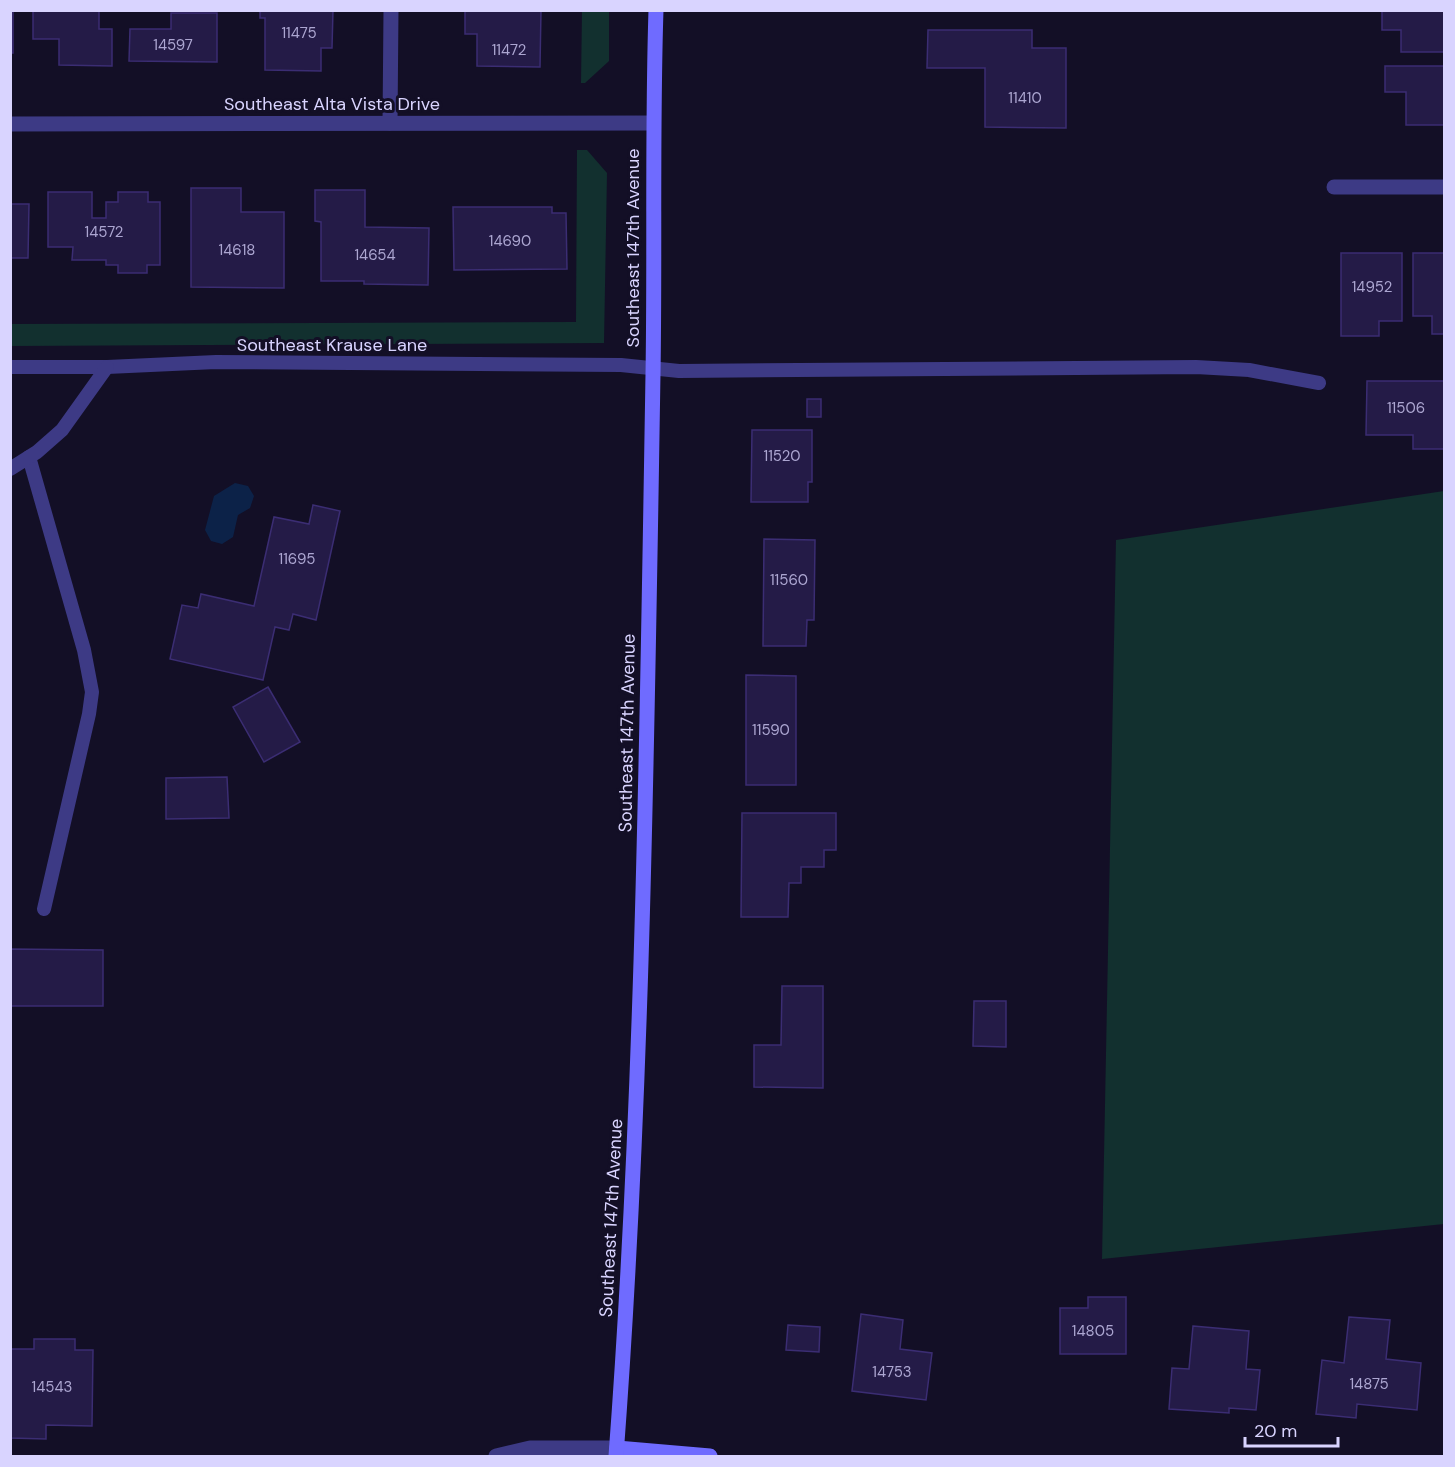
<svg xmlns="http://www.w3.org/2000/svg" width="1455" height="1467" viewBox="0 0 1455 1467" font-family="'DM Sans',sans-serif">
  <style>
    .green { fill: #12302f }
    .water { fill: #0c2248 }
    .building { fill: #241b47; stroke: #3b2d73; stroke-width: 1.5 }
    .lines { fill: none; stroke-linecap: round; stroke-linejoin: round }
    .lane { stroke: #3d3a85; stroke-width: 14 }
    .street { stroke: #3d3a85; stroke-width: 15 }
    .secondary { stroke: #6f6bff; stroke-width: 15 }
    .labels { text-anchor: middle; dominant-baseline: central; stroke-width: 6; stroke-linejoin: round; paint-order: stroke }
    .number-label { font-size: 15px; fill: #aca6d1 }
    .street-label { font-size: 18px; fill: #d9d4ff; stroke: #130f26 }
  </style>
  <rect width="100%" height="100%" fill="#130f26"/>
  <g class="green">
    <polygon points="582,11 609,11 609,61 585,83 581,83"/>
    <polygon points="577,150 587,150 607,173 604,343 11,346 11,324 576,322"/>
    <polygon points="1444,491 1444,1224 1102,1259 1116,540"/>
  </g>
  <polygon class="water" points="235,483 248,486 254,496 250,508 238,515 233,537 222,544 211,541 205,530 214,496"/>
  <g class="building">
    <rect x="10" y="10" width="3" height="43"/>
    <polygon points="33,10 99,10 99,29 112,29 112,66 59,65 59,39 33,39"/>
    <polygon points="260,10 333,10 332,48 321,48 321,71 265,70 265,18 260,18"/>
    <polygon points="465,10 541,10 540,67 477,66 477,34 465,34"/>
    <polygon points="1382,10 1444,10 1444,52 1401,52 1401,30 1382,30"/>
    <polygon points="171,13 217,13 217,62 129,61 130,29 171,29"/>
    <polygon points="928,30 1032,30 1032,48 1066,48 1066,128 985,127 985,68 927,68"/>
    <polygon points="1385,66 1444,66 1444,125 1406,125 1406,92 1385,92"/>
    <polygon points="191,188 241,188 241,212 284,212 284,288 191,287"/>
    <polygon points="315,190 365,190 365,227 429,228 428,285 364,284 364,281 321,281 321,222 315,221"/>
    <polygon points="48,192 92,192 92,218 106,218 106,202 118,202 118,192 148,192 148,202 160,202 160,265 147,265 147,273 118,273 118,265 106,265 106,260 72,260 73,247 48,247"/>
    <polygon points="10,204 29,204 28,258 10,258"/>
    <polygon points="453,207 552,207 552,213 566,213 567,269 454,270"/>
    <polygon points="1341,253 1402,253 1402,321 1379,321 1379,336 1341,336"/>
    <polygon points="1413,253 1444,253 1444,334 1432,334 1432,316 1413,316"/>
    <polygon points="1367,381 1444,381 1444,449 1413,449 1413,435 1366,435"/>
    <rect x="807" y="399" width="14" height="18"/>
    <polygon points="752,430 812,430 812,482 808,482 808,502 751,502"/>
    <polygon points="313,505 340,511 316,620 293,614 289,630 275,627 263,680 170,659 182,605 198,608 201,594 254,606 274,517 309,524"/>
    <polygon points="764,539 815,540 814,620 807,620 806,646 763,646"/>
    <polygon points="746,675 796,676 796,785 746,785"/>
    <polygon points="268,687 300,742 264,762 233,707"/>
    <polygon points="227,777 229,818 166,819 166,778"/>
    <polygon points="742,813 836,813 836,850 824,850 824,867 801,867 801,883 789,883 788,917 741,917"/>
    <polygon points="10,949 103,950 103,1006 10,1006"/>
    <polygon points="782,986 823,986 823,1088 754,1087 754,1045 781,1045"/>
    <polygon points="974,1001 1006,1001 1006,1047 973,1046"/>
    <polygon points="1088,1297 1126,1297 1126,1354 1060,1354 1060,1308 1088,1308"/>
    <polygon points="861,1314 903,1320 900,1349 932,1353 926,1400 852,1391"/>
    <polygon points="1349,1317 1390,1320 1386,1359 1421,1363 1417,1410 1357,1404 1356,1418 1316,1414 1322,1360 1344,1363"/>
    <polygon points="788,1325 820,1327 819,1352 786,1350"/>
    <polygon points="1193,1326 1249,1331 1246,1369 1260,1370 1256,1410 1229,1408 1229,1413 1169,1409 1172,1368 1189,1369"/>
    <polygon points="34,1339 75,1339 75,1350 93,1350 92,1426 46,1425 46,1439 10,1438 10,1349 34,1349"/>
  </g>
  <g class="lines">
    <g class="lane">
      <polyline points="10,367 107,367 216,362 621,365 679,371 1196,367 1249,370 1319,383"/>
      <polyline points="29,457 84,650 92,692 89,714 44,909"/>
      <polyline points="10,469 37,452 62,430 107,367"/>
    </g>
    <g class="street">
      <polyline points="390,123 391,10"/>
      <polyline points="10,124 653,123"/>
      <polyline points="1334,187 1444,187"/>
      <polyline points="496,1456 530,1448 617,1448"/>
    </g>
    <g class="secondary">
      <polyline points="617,1448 710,1456"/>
      <path d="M616,1456C643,1096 647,735 653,374C655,253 652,132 656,10"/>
    </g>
  </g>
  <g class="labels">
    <g class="number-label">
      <text x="299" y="33">11475</text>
      <text x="173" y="45">14597</text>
      <text x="509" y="50">11472</text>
      <text x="1025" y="98">11410</text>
      <text x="104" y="232">14572</text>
      <text x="510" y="241">14690</text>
      <text x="237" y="250">14618</text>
      <text x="375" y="255">14654</text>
      <text x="1372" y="287">14952</text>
      <text x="1406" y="408">11506</text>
      <text x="782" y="456">11520</text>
      <text x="297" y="559">11695</text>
      <text x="789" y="580">11560</text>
      <text x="771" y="730">11590</text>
      <text x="1093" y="1331">14805</text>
      <text x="892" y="1372">14753</text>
      <text x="1369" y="1384">14875</text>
      <text x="52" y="1387">14543</text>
    </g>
    <g class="street-label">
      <text x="332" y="104">Southeast Alta Vista Drive</text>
      <text transform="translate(633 248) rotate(-90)">Southeast 147th Avenue</text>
      <text x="332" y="345">Southeast Krause Lane</text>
      <text transform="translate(627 733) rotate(-89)">Southeast 147th Avenue</text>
      <text transform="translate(611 1218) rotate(-87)">Southeast 147th Avenue</text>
    </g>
  </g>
  <rect width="1455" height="1467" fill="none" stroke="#d9d4ff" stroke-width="24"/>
  <path d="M1245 1437v9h93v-9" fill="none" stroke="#d9d4ff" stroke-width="3"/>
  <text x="1254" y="1437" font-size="18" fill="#d9d4ff" stroke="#130f26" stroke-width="4.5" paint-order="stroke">20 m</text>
</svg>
